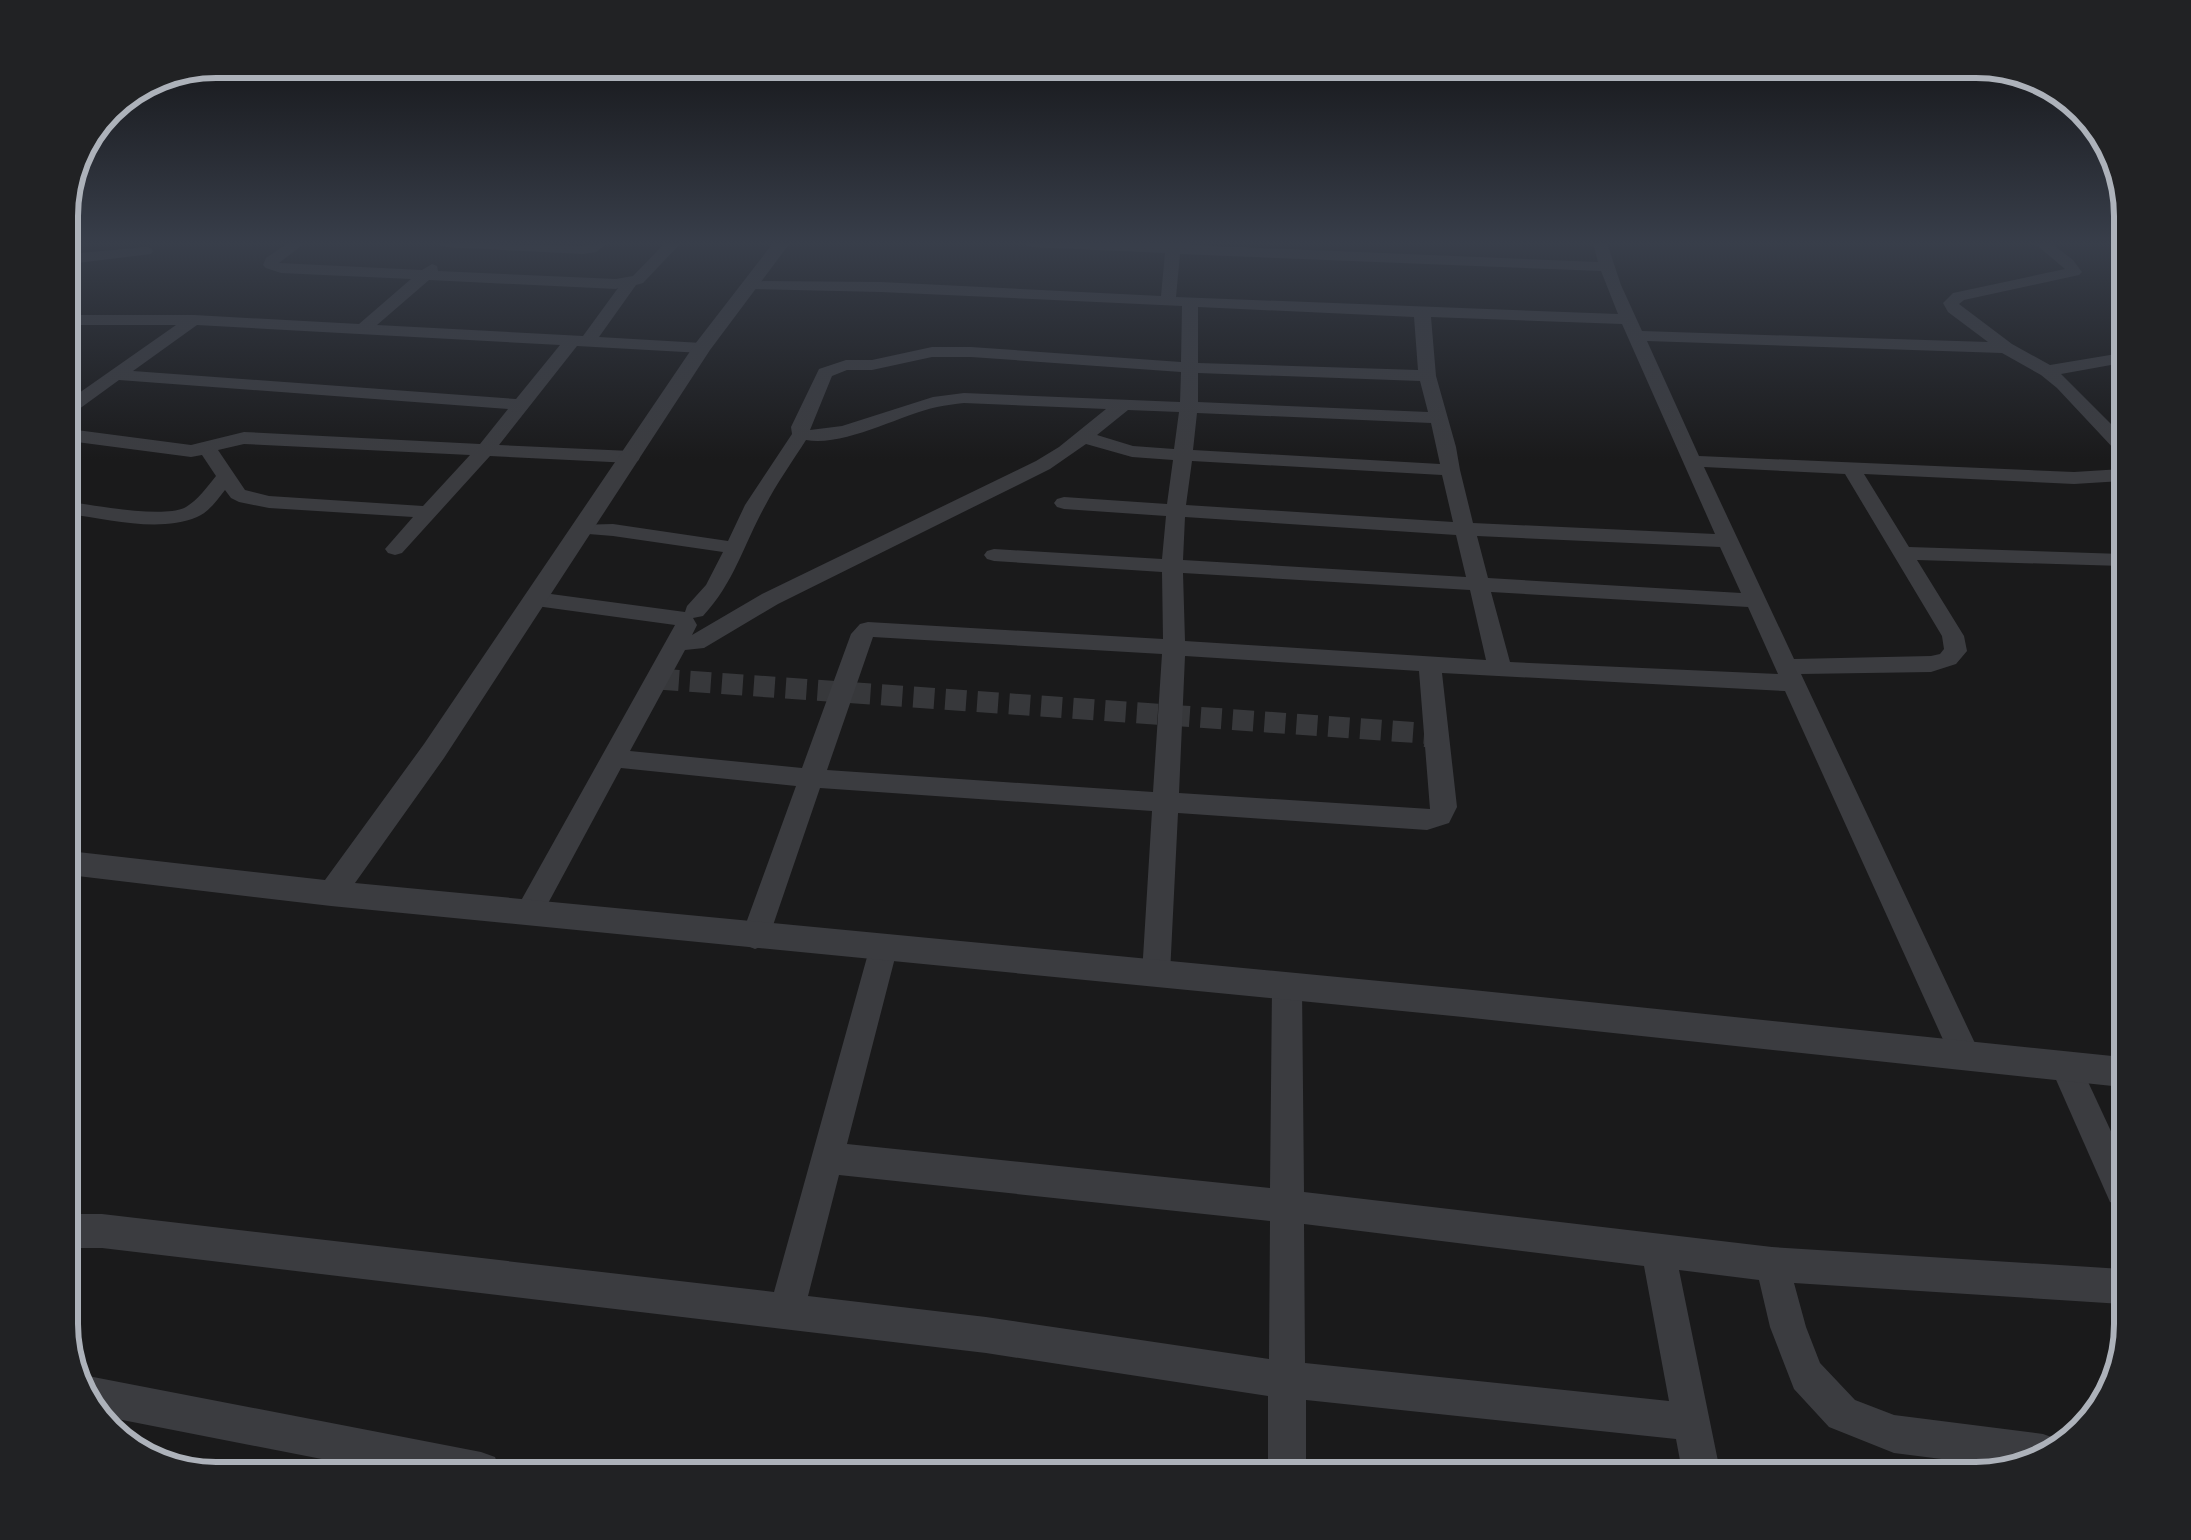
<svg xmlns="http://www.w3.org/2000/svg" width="2191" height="1540" viewBox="0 0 2191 1540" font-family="'IBM Plex Sans',sans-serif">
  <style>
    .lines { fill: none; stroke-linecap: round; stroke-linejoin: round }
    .minor-tunnel-far1 { stroke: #37383b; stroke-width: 21; stroke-dasharray: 21 11; stroke-linecap: butt }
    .minor-tunnel { stroke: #37383b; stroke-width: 28; stroke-dasharray: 28 14; stroke-linecap: butt }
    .minor { fill: #3b3c40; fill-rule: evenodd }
    .tertiary { fill: #3b3c40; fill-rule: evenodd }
    .rim { fill: none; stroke: #adb2ba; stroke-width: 6 }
  </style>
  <rect width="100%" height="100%" fill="#1a1a1b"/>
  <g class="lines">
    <polyline class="minor-tunnel-far1" points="658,679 1436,734"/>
    <polyline class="minor-tunnel" points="1425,733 1436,734"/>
    <g class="minor">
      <path d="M288,243H305L279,263L422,270L432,264L437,266L438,271L616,279L633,276L665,243H681L643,283L636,285L599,337L702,343L708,344L710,348L708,352L702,353L577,346L499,445L631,451L638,453L640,457L638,461L631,463L490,456L402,553L395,555L388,553L385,549L413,517L269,508L239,502L231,498L225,490C218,499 209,512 197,517C159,533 108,519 69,514V502C95,505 164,519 186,507C198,500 207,487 216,476L202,455L191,457L69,441V429L191,445L244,432L480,444L508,409L119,380L75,412L69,413V400L176,325H69V315H194L359,324L411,279L281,273L266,268L263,265L266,258ZM429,280L616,289L618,288L583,336L377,325ZM197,325L560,345L516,399L133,371ZM244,444L470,455L423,506L269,496L245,490L218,450Z"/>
      <polygon points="438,243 583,246 608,243 596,252 583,254 445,247"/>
      <path d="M1024,243H1190L1189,245L1598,262L1593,243H1607L1621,285L1642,331L1988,342L1948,312L1943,303L1953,293L2065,269L2034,243H2051L2073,260L2082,272L2079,275L1964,300L1959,304L2012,344L2050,365L2122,353V363L2061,374L2122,435V452L2115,450L2057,388L2041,375L2002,353L1647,341L1699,456L2074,472L2122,469V481L2074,484L1864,474L1909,547L2122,554V566L1917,560L1964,636L1967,651L1956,664L1931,672L1801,674L1981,1056L1977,1066L1966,1070L1955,1066L1785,691L1442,673L1457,807L1449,823L1427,830L1178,813L1170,974L1166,983L1156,986L1146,983L1142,974L1152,811L820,788L769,937L765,945L755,949L745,945L741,937L796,786L621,768L538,922L528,925L518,922L514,914L518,906L675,625L536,606L528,604L525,599L528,594L536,592L685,612L687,606L706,585L723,552L613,536L576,533L573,529L576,525L613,524L728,541L745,505L792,434L791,427L819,369L846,360H872L932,347H971L1181,362L1182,306L881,292L752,289L746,287L744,284L746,281L881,282L1161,296L1165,253L1031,247ZM1180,254L1601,271L1618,314L1176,297ZM1198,307L1414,317L1418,370L1198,363ZM1431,317L1622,324L1715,534L1473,523L1460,470L1456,447L1436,376ZM932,357H971L1181,372L1180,402L964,393L933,397L842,426L810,430L832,376L847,370H872ZM1198,373L1420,381L1428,412L1198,402ZM964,403L1106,409L1059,447L1036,461L762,594L692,635L697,625L693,618L703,616C734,583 744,544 765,506C777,483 792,462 806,440C844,447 900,415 937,407C946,405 955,404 964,403ZM1128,410L1179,412L1174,449L1133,446L1097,435ZM1197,413L1431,423L1440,464L1193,450ZM1086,444L1132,457L1173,460L1167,504L1064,497L1057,499L1054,503L1057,507L1064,509L1166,516L1162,559L994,549L987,551L984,555L987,559L994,561L1162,572L1163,639L868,622L860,624L851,634L802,768L630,751L685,650L704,648L778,604L1050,469ZM1192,461L1442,475L1453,522L1186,505ZM1704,467L1845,474L1942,636L1944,649L1940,654L1931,656L1794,659ZM1185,517L1456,535L1466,577L1183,560ZM1477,536L1720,547L1741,593L1488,578ZM1183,573L1470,590L1486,660L1185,641ZM1491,592L1748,607L1778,674L1510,662ZM873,637L1162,654L1153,792L827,770ZM1185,656L1419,671L1430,809L1179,793Z"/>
      <polygon points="146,247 151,248 153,251 151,254 69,264 69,254"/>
      <path d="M883,938L893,942L897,950L847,1144L1270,1188L1272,987L1277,978L1287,975L1297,978L1302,987L1304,1192L1772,1247L2122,1269V1304L1794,1283L1806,1327L1820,1363L1855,1400L1894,1415L2043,1434L2057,1439L2040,1456L1997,1466L1894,1453L1829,1427L1794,1389L1770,1327L1759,1280L1679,1270L1720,1471H1682L1676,1439L1306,1400V1471H1268V1396L986,1353L102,1248H77L69,1251V1217L77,1214H102L774,1292L869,950L873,942ZM839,1175L1270,1221L1269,1359L986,1317L808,1296ZM1304,1224L1644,1266L1669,1401L1305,1363Z"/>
      <polygon points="2065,1052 2076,1056 2122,1155 2122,1207 2110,1202 2050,1066 2054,1056"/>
      <polygon points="88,1376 481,1452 495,1457 500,1471 383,1471 107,1417 88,1397 83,1379"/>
    </g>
    <polygon class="tertiary" points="773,243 790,243 710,350 444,758 355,883 1463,989 2122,1057 2122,1087 1463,1017 331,906 69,875 69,851 325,880 424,744 695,344"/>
  </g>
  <linearGradient id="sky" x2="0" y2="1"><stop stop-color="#0e0e0f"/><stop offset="0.53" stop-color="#383e4a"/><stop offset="1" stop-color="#383e4a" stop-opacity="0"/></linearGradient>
  <rect width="2191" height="459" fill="url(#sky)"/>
  <path d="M0 0H2191V1540H0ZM216 78H1976A138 138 0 0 1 2114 216V1324A138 138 0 0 1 1976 1462H216A138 138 0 0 1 78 1324V216A138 138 0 0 1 216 78Z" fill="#212224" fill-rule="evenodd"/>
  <path class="rim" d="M216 78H1976A138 138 0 0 1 2114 216V1324A138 138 0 0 1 1976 1462H216A138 138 0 0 1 78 1324V216A138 138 0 0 1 216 78Z"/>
</svg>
